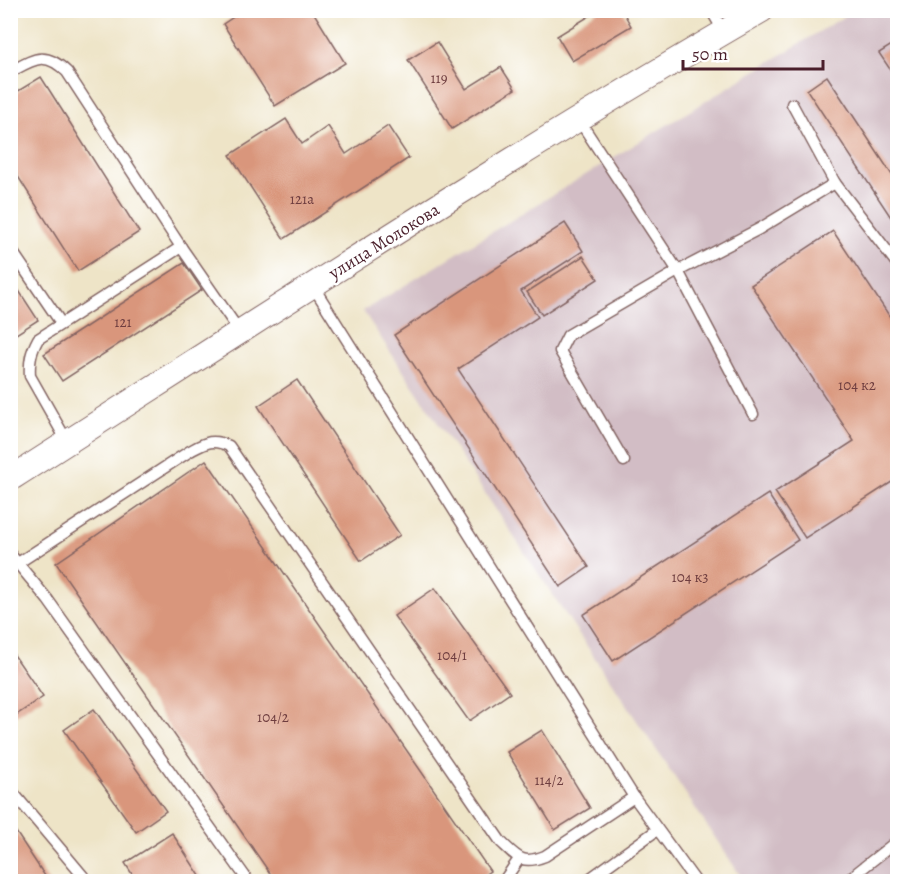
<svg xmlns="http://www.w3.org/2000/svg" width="908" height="892" viewBox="0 0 908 892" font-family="Alegreya,serif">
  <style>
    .industrial { fill: #d2bdc5 }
    .building { fill: #d9967c }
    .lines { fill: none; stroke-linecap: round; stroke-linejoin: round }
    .service-casing { stroke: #836462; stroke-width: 13 }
    .tertiary-casing { stroke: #836462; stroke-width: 26 }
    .service { stroke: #fff; stroke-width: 10 }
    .tertiary { stroke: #fff; stroke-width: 24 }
    .labels { text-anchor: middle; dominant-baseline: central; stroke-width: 5; stroke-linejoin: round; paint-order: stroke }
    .number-label { font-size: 15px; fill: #6e3d3f }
    .street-label { font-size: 18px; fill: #4a1f2b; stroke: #fff }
  </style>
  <rect width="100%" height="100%" fill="#fff"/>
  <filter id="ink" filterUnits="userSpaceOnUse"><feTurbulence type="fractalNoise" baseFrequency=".0167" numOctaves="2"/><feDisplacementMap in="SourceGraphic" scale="12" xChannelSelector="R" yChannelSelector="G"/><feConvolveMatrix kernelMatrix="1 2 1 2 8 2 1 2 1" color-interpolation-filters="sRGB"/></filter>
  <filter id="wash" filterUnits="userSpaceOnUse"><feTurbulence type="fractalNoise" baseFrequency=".008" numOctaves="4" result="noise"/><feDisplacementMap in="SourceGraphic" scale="24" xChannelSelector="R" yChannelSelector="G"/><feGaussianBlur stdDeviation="1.35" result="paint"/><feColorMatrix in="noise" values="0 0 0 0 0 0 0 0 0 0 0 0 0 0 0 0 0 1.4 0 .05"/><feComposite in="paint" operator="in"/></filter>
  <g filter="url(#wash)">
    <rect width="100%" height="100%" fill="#eee4c7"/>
    <polygon class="industrial" points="853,11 897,11 897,881 744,881 363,311"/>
    <g id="blocks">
      <g class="building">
        <polygon points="244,10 312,10 345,63 275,106 223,24"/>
        <polygon points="599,10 622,10 631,26 572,61 557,36"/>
        <polygon points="898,41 898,81 879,53"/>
        <polygon points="437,42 466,89 501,67 515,89 452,129 408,60"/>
        <polygon points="827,76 898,184 898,228 807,90"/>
        <polygon points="41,77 139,232 78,271 10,164 10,96"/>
        <polygon points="286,119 302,144 328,126 346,154 388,126 409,158 284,239 230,155"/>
        <polygon points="565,223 583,251 521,291 538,317 458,369 589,567 560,587 394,335"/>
        <polygon points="833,231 898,329 898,478 805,538 775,492 854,441 751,285"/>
        <polygon points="583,256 598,279 542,315 527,292"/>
        <polygon points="184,263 202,290 62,381 44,354"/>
        <polygon points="10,277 38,320 10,338"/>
        <polygon points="297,380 400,535 361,561 258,406"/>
        <polygon points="206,460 490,871 474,882 276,882 56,563"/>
        <polygon points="768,494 798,540 613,661 583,615"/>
        <polygon points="435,588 510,693 469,721 394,616"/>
        <polygon points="10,649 43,697 10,719"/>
        <polygon points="94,709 166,811 136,832 64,730"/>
        <polygon points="542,730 590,808 555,830 507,752"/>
        <polygon points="10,823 49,882 10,882"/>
        <polygon points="172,833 204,882 137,882 125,863"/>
      </g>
    </g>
  </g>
  <g filter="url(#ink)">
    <use href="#blocks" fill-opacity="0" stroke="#836462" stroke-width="1.5"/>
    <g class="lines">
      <g class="service-casing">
        <g id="service">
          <polyline points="711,10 724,32"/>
          <path d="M10,72C34,59 45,50 67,72L181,247L240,332"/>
          <polyline points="792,104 835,183"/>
          <polyline points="579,120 678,271 753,414"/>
          <polyline points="10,248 61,323"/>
          <polyline points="313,286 634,797 696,882"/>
          <path d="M68,443L30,376C29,361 31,352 38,339L181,247"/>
          <polyline points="624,461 560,351 568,335 678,271 759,229 835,183 898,265"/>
          <polyline points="10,554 48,600 249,882"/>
          <path d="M18,563L190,451C205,443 212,438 229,446L501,842C518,858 522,865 545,856L634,797"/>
          <polyline points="10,789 88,882"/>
          <polyline points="503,882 519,859"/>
          <polyline points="585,882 657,830"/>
          <polyline points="845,882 892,845 898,843"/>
        </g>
      </g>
      <g class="tertiary-casing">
        <path id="tertiary" d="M10,479C259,320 506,158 762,10"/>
      </g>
      <use href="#service" class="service"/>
      <use href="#tertiary" class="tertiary"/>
    </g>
  </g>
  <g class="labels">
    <g class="number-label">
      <text x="439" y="78">119</text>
      <text x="302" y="199">121а</text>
      <text x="123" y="322">121</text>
      <text x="857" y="385">104 к2</text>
      <text x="690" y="577">104 к3</text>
      <text x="452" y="655">104/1</text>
      <text x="273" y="717">104/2</text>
      <text x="549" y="780">114/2</text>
    </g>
    <g class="street-label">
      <text transform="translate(384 241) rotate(-32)">улица Молокова</text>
    </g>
  </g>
  <rect width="908" height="892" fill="none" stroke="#fff" stroke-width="36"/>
  <path d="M683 60v9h140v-9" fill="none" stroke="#4a1f2b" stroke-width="3"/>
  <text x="692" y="60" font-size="18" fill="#4a1f2b" stroke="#ffffff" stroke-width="4.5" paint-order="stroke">50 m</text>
</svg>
